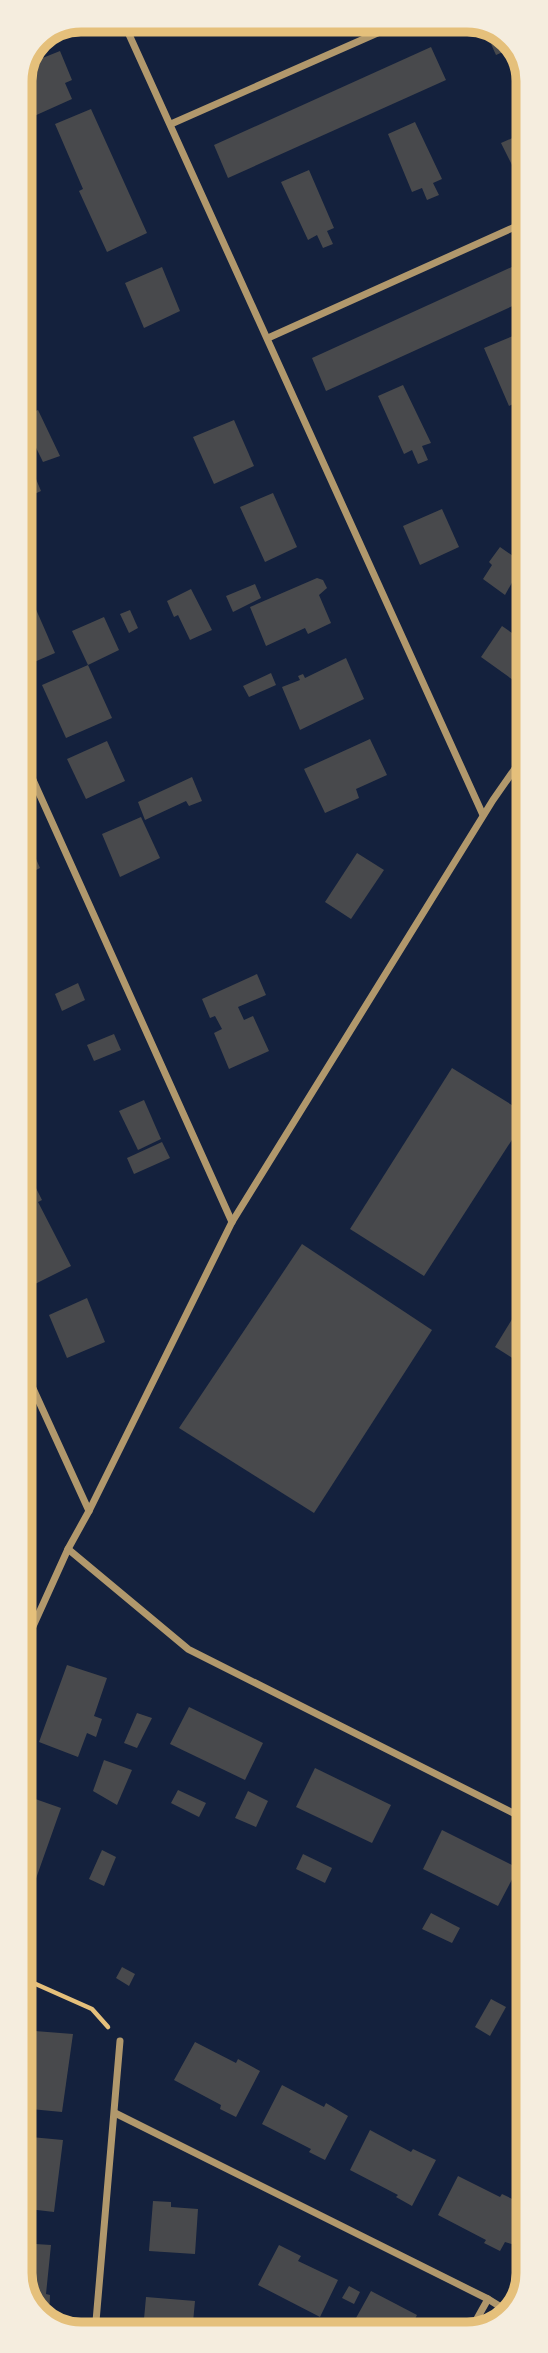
<svg xmlns="http://www.w3.org/2000/svg" width="548" height="2353" viewBox="0 0 548 2353" font-family="Mulish,sans-serif">
  <style>
    .building { fill: #48494c }
    .lines { fill: none; stroke-linecap: round; stroke-linejoin: round }
    .path { stroke: #e5c07b; stroke-width: 4.5 }
    .minor { stroke: #b1986c; stroke-width: 7 }
    .rim { fill: none; stroke: #e5c07b; stroke-width: 9 }
  </style>
  <rect width="100%" height="100%" fill="#14213d"/>
  <g class="building">
    <polygon points="206,19 231,19 235,31 224,36 219,23 209,27"/>
    <polygon points="486,24 506,33 512,48 496,55 483,26"/>
    <polygon points="431,47 446,80 228,178 214,145"/>
    <polygon points="60,51 72,80 65,83 72,99 32,117 19,90 19,80 25,65"/>
    <polygon points="91,109 147,233 107,252 79,191 83,189 55,124"/>
    <polygon points="415,122 442,179 433,183 439,195 427,200 422,188 412,192 388,134"/>
    <polygon points="528,131 528,173 518,177 501,143"/>
    <polygon points="309,170 334,228 327,231 333,244 323,248 317,235 308,240 281,182"/>
    <polygon points="527,260 528,299 326,391 312,358"/>
    <polygon points="162,267 180,311 144,328 125,283"/>
    <polygon points="513,336 528,371 528,413 525,414 519,401 509,406 484,348"/>
    <polygon points="403,385 431,443 422,446 428,460 418,464 412,450 404,454 378,396"/>
    <polygon points="38,410 60,456 43,462 21,417"/>
    <polygon points="234,420 254,466 214,484 193,437"/>
    <polygon points="36,479 41,491 19,501 19,487"/>
    <polygon points="273,493 297,547 265,562 240,507"/>
    <polygon points="442,509 459,547 420,565 403,526"/>
    <polygon points="500,547 523,563 505,595 483,579 492,565 489,562"/>
    <polygon points="317,578 323,580 327,588 319,595 331,623 308,634 305,628 266,646 250,607"/>
    <polygon points="255,584 261,598 233,612 226,596"/>
    <polygon points="191,589 212,630 190,640 178,615 174,617 167,601"/>
    <polygon points="28,591 55,653 25,666 20,653 20,595"/>
    <polygon points="130,610 138,628 129,633 120,614"/>
    <polygon points="104,617 119,650 88,665 72,631"/>
    <polygon points="502,626 528,644 528,657 513,680 481,657"/>
    <polygon points="346,658 364,699 300,730 282,687 300,680 298,676 303,674 305,678"/>
    <polygon points="88,665 112,718 66,738 42,685"/>
    <polygon points="271,673 276,685 249,697 243,686"/>
    <polygon points="370,739 387,775 356,789 359,798 325,813 304,769"/>
    <polygon points="107,741 125,781 86,799 67,759"/>
    <polygon points="192,777 202,801 189,806 186,801 145,820 138,802"/>
    <polygon points="141,817 160,858 120,877 102,834"/>
    <polygon points="33,852 40,868 20,878 20,858"/>
    <polygon points="357,853 384,870 351,919 325,902"/>
    <polygon points="257,974 266,995 238,1007 244,1020 253,1016 269,1051 229,1069 214,1033 222,1029 215,1016 210,1018 202,999"/>
    <polygon points="78,983 85,1000 62,1011 55,994"/>
    <polygon points="114,1034 121,1050 94,1061 87,1045"/>
    <polygon points="452,1068 528,1115 424,1276 350,1229"/>
    <polygon points="144,1100 161,1139 138,1150 119,1111"/>
    <polygon points="162,1142 170,1158 134,1174 127,1158"/>
    <polygon points="20,1172 27,1189 35,1186 42,1200 38,1202 71,1266 33,1285 20,1257"/>
    <polygon points="302,1244 432,1330 314,1513 179,1428"/>
    <polygon points="528,1293 528,1368 495,1347"/>
    <polygon points="87,1298 105,1342 67,1358 49,1315"/>
    <polygon points="67,1665 107,1678 94,1716 102,1719 96,1737 87,1733 78,1757 39,1742"/>
    <polygon points="189,1707 263,1743 245,1780 170,1744"/>
    <polygon points="137,1713 152,1718 137,1748 124,1743"/>
    <polygon points="104,1760 132,1770 117,1805 93,1791"/>
    <polygon points="315,1768 391,1805 372,1843 296,1807"/>
    <polygon points="178,1790 206,1803 199,1817 171,1803"/>
    <polygon points="248,1791 268,1801 256,1827 235,1818"/>
    <polygon points="21,1794 61,1808 33,1887 20,1882"/>
    <polygon points="442,1830 518,1868 498,1906 423,1869"/>
    <polygon points="102,1850 116,1857 104,1886 89,1879"/>
    <polygon points="303,1854 332,1868 325,1883 296,1869"/>
    <polygon points="431,1913 460,1928 452,1943 422,1929"/>
    <polygon points="122,1967 135,1974 129,1986 116,1978"/>
    <polygon points="491,1999 506,2007 490,2036 475,2027"/>
    <polygon points="22,2030 73,2034 62,2112 20,2108"/>
    <polygon points="195,2042 236,2063 238,2059 260,2071 236,2117 220,2109 221,2105 174,2080"/>
    <polygon points="282,2085 324,2107 326,2103 348,2116 325,2160 309,2152 311,2149 262,2124"/>
    <polygon points="370,2130 411,2152 413,2149 436,2160 412,2206 396,2197 398,2195 350,2170"/>
    <polygon points="20,2136 63,2140 54,2212 20,2208"/>
    <polygon points="458,2176 500,2197 502,2194 529,2207 529,2249 505,2242 500,2251 484,2243 486,2240 438,2215"/>
    <polygon points="153,2201 171,2202 171,2207 198,2209 195,2254 149,2251"/>
    <polygon points="20,2243 51,2245 46,2294 50,2295 49,2319 40,2318 20,2284"/>
    <polygon points="279,2245 301,2256 298,2261 338,2280 320,2317 258,2285"/>
    <polygon points="349,2286 360,2292 354,2304 342,2298"/>
    <polygon points="371,2291 417,2315 408,2333 354,2333 355,2330 351,2327"/>
    <polygon points="146,2297 195,2301 192,2333 146,2333 147,2319 144,2319"/>
  </g>
  <g class="lines">
    <polyline class="path" points="20,1977 92,2009 108,2027"/>
    <g class="minor">
      <polyline points="122,19 483,815"/>
      <polyline points="171,124 407,20"/>
      <polyline points="268,338 528,221"/>
      <polyline points="20,751 232,1222"/>
      <polyline points="20,1360 89,1511"/>
      <polyline points="68,1549 188,1649 529,1821"/>
      <polyline points="20,1655 68,1549 89,1511 232,1222 493,800 528,750"/>
      <polyline points="115,2113 488,2299 512,2314"/>
      <polyline points="95,2333 120,2041"/>
      <polyline points="469,2333 488,2299"/>
    </g>
  </g>
  <path d="M0 0H548V2353H0ZM81 32H467A49 49 0 0 1 516 81V2273A49 49 0 0 1 467 2322H81A49 49 0 0 1 32 2273V81A49 49 0 0 1 81 32Z" fill="#f5edde" fill-rule="evenodd"/>
  <path class="rim" d="M81 32H467A49 49 0 0 1 516 81V2273A49 49 0 0 1 467 2322H81A49 49 0 0 1 32 2273V81A49 49 0 0 1 81 32Z"/>
</svg>
